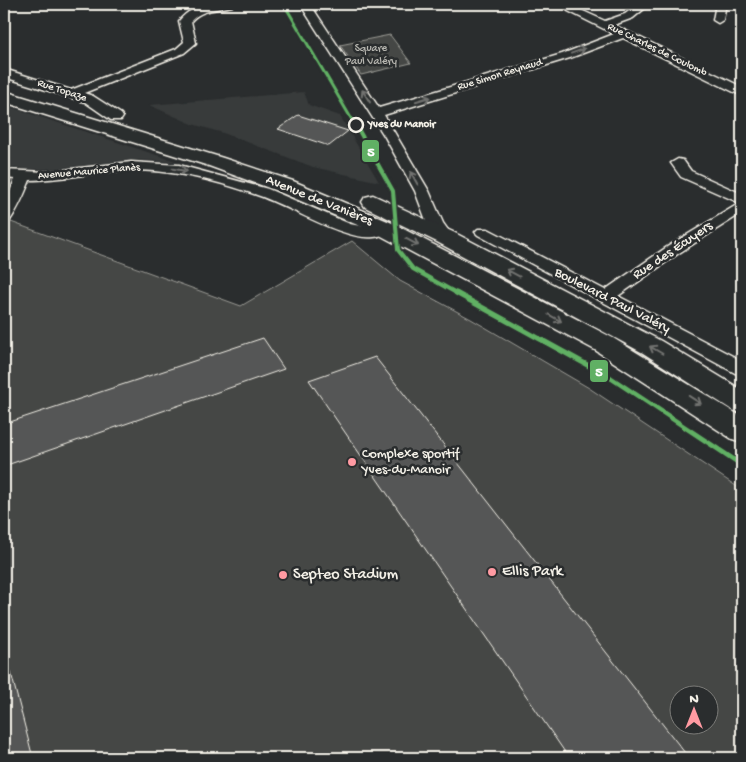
<svg xmlns="http://www.w3.org/2000/svg" width="746" height="762" viewBox="0 0 746 762" font-family="'Gochi Hand',sans-serif">
  <style>
    .built { fill: #373a3a }
    .green { fill: #444645; stroke: #9c9c96; fill-rule: evenodd }
    .building { fill: #555756; stroke: #f4f1e8 }
    .lines { fill: none; stroke-linecap: round; stroke-linejoin: round }
    .street-casing { stroke: #f4f1e8; stroke-width: 3 }
    .primary-casing { stroke: #f4f1e8; stroke-width: 3 }
    .street { fill: #2a2d2e; fill-rule: evenodd }
    .primary { fill: #2a2d2e; fill-rule: evenodd }
    .tram-1-far2-casing { stroke: #2a2d2e; stroke-width: 5.5 }
    .tram-1-far1-casing { stroke: #2a2d2e; stroke-width: 7 }
    .tram-1-casing { stroke: #2a2d2e; stroke-width: 9 }
    .tram-1-far2 { stroke: #60b064; stroke-width: 3 }
    .tram-1-far1 { stroke: #60b064; stroke-width: 4 }
    .tram-1 { stroke: #60b064; stroke-width: 5 }
    .oneway { stroke: #71726f }
    .stop-dot { fill: #2a2d2e; stroke: #f4f1e8; stroke-width: 2.5 }
    .poi-dot { fill: #ff9aa2; stroke: #2a2d2e; stroke-width: 2 }
    .labels { text-anchor: middle; dominant-baseline: central; stroke-width: 5; stroke-linejoin: round; paint-order: stroke }
    .far-park-label { font-size: 11px; fill: #b6b5af; stroke: #2a2d2e }
    .far-street-label { font-size: 11px; fill: #f4f1e8; stroke: #2a2d2e }
    .far-stop-label { font-size: 11px; font-weight: bold; fill: #f4f1e8; stroke: #2a2d2e; text-anchor: start }
    .street-label { font-size: 14px; fill: #f4f1e8; stroke: #2a2d2e }
    .poi-label { font-size: 14px; fill: #f4f1e8; stroke: #2a2d2e; text-anchor: start }
    .near-poi-label { font-size: 16px; fill: #f4f1e8; stroke: #2a2d2e; text-anchor: start }
    .line-badge { stroke: #2a2d2e; stroke-width: 2 }
    .badge-label { font-size: 14px; text-anchor: middle; font-weight: bold; fill: #fff }
  </style>
  <rect width="100%" height="100%" fill="#2a2d2e"/>
  <filter id="ink" filterUnits="userSpaceOnUse"><feTurbulence type="fractalNoise" baseFrequency=".02" numOctaves="2"/><feDisplacementMap in="SourceGraphic" scale="10" xChannelSelector="R" yChannelSelector="G"/><feConvolveMatrix kernelMatrix="1 2 1 2 8 2 1 2 1" color-interpolation-filters="sRGB"/></filter>
  <g filter="url(#ink)">
    <g class="built">
      <polygon points="304,92 309,105 340,116 379,182 313,167 223,133 192,124 149,105"/>
      <polygon points="4,105 178,162 138,160 64,168 30,170 4,167"/>
    </g>
    <g class="green">
      <polygon points="390,35 411,63 361,75 340,45"/>
      <path d="M11,222L241,306L352,241L400,281L471,319L589,388L742,490V758H4V229ZM678,694H708V724H678Z"/>
    </g>
    <g class="building">
      <polygon points="298,115 348,131 329,146 278,129"/>
      <polygon points="263,338 284,369 4,466 4,424"/>
      <polygon points="375,357 689,758 569,758 309,380"/>
      <polygon points="4,669 10,669 33,758 4,758"/>
    </g>
    <g class="lines">
      <g class="street-casing">
        <g id="street">
          <path d="M209,4H233L232,6C217,10 202,9 191,21L196,43L184,53L84,93L93,96L121,114L123,117L121,120H111L85,102L4,77V69L71,90L176,49L184,42L179,21C187,11 196,7 209,4Z"/>
          <polygon points="300,4 310,4 379,108 562,54 614,34 568,11 567,9 572,6 605,21 625,14 639,4 650,4 633,18 614,25 742,87 742,96 623,38 570,58 384,115 429,191 443,223 453,237 451,240 439,240 427,223 415,191 385,137"/>
          <polygon points="716,4 726,4 723,20 718,23 713,20"/>
          <polygon points="678,159 683,160 691,171 742,194 742,213 679,253 618,296 742,361 742,375 735,373 478,235 475,232 478,229 488,229 605,290 667,247 740,203 681,177 671,163"/>
          <path d="M131,162L179,165L268,189L350,224L370,228L382,222L387,224L390,227C387,232 380,237 374,237C344,241 288,205 257,195C218,181 174,170 131,170C97,171 64,180 30,180C24,195 18,209 9,222L4,224V207L15,179L4,178V170L46,172Z"/>
        </g>
      </g>
      <g class="primary-casing">
        <g id="primary">
          <polygon points="4,91 223,158 293,181 390,222 613,338 742,417 742,442 732,439 595,350 374,232 277,191 209,166 4,102"/>
          <polygon points="373,195 453,232 661,341 742,390 742,413 732,410 643,353 437,242 365,207 362,202 365,197"/>
        </g>
      </g>
      <use href="#street" class="street"/>
      <use href="#primary" class="primary"/>
      <g class="tram-1-far2-casing">
        <polyline id="tram-1-far2" points="284,4 358,130"/>
      </g>
      <g class="tram-1-far1-casing">
        <polyline id="tram-1-far1" points="358,129 393,191 398,250 413,269 458,294"/>
      </g>
      <g class="tram-1-casing">
        <polyline id="tram-1" points="456,293 611,378 742,465"/>
      </g>
      <use href="#tram-1-far2" class="tram-1-far2"/>
      <use href="#tram-1-far1" class="tram-1-far1"/>
      <use href="#tram-1" class="tram-1"/>
    </g>
    <defs><path id="oneway-shaft" d="M-6 0H5M1.5-3L5.5 0L1.5 3" fill="none" stroke-width="1.6" stroke-linecap="round" stroke-linejoin="round" transform="scale(1.25)"/></defs>
    <g class="oneway">
      <use href="#oneway-shaft" transform="translate(578 51) rotate(-20)"/>
      <use href="#oneway-shaft" transform="translate(366 96) rotate(-122)"/>
      <use href="#oneway-shaft" transform="translate(423 99) rotate(-17)"/>
      <use href="#oneway-shaft" transform="translate(180 170) rotate(10)"/>
      <use href="#oneway-shaft" transform="translate(414 178) rotate(-119)"/>
      <use href="#oneway-shaft" transform="translate(412 242) rotate(28)"/>
      <use href="#oneway-shaft" transform="translate(513 273) rotate(-152)"/>
      <use href="#oneway-shaft" transform="translate(555 318) rotate(29)"/>
      <use href="#oneway-shaft" transform="translate(656 350) rotate(-150)"/>
      <use href="#oneway-shaft" transform="translate(695 400) rotate(33)"/>
    </g>
  </g>
  <circle class="stop-dot" cx="356" cy="125" r="7"/>
  <g class="poi-dot">
    <circle cx="352" cy="462" r="5"/>
    <circle cx="492" cy="572" r="5"/>
    <circle cx="283" cy="575" r="5"/>
  </g>
  <g class="labels">
    <g class="far-park-label">
      <text x="371" y="49">Square<tspan x="371" dy="13">Paul Valéry</tspan></text>
    </g>
    <g class="far-street-label">
      <text transform="translate(657 50) rotate(26)">Rue Charles de Coulomb</text>
      <text transform="translate(500 75) rotate(-17)">Rue Simon Reynaud</text>
      <text transform="translate(62 91) rotate(18)">Rue Topaze</text>
      <text transform="translate(89 172) rotate(-5)">Avenue Maurice Planès</text>
    </g>
    <g class="far-stop-label">
      <text x="368" y="125">Yves du Manoir</text>
    </g>
    <g class="street-label">
      <text transform="translate(319 201) rotate(22)">Avenue de Vanières</text>
      <text transform="translate(673 251) rotate(-34)">Rue des Écuyers</text>
      <text transform="translate(612 301) rotate(27)">Boulevard Paul Valéry</text>
    </g>
    <g class="poi-label">
      <text x="362" y="454">Complexe sportif<tspan x="362" dy="16">Yves-du-Manoir</tspan></text>
    </g>
    <g class="near-poi-label">
      <text x="502" y="572">Ellis Park</text>
      <text x="293" y="575">Septeo Stadium</text>
    </g>
  </g>
  <g class="line-badge">
    <rect x="361" y="139" width="19" height="24" rx="5" fill="#60b064"/>
    <rect x="589" y="359" width="20" height="24" rx="5" fill="#60b064"/>
  </g>
  <g class="badge-label">
    <text x="371" y="156">5</text>
    <text x="599" y="376">5</text>
  </g>
  <rect width="746" height="762" fill="none" stroke="#2a2d2e" stroke-width="20"/>
  <rect x="10" y="10" width="726" height="742" fill="none" stroke="#f4f1e8" stroke-width="2" filter="url(#ink)"/>
  <g transform="translate(694 710)"><circle r="24" fill="#2a2d2e" stroke="#7b7b78"/>
  <path d="M0-4L9 19L0 12L-9 19Z" fill="#ff9aa2"/>
  <text y="-8" font-size="14" font-weight="bold" text-anchor="middle" fill="#f4f1e8">N</text>
  </g>
</svg>
